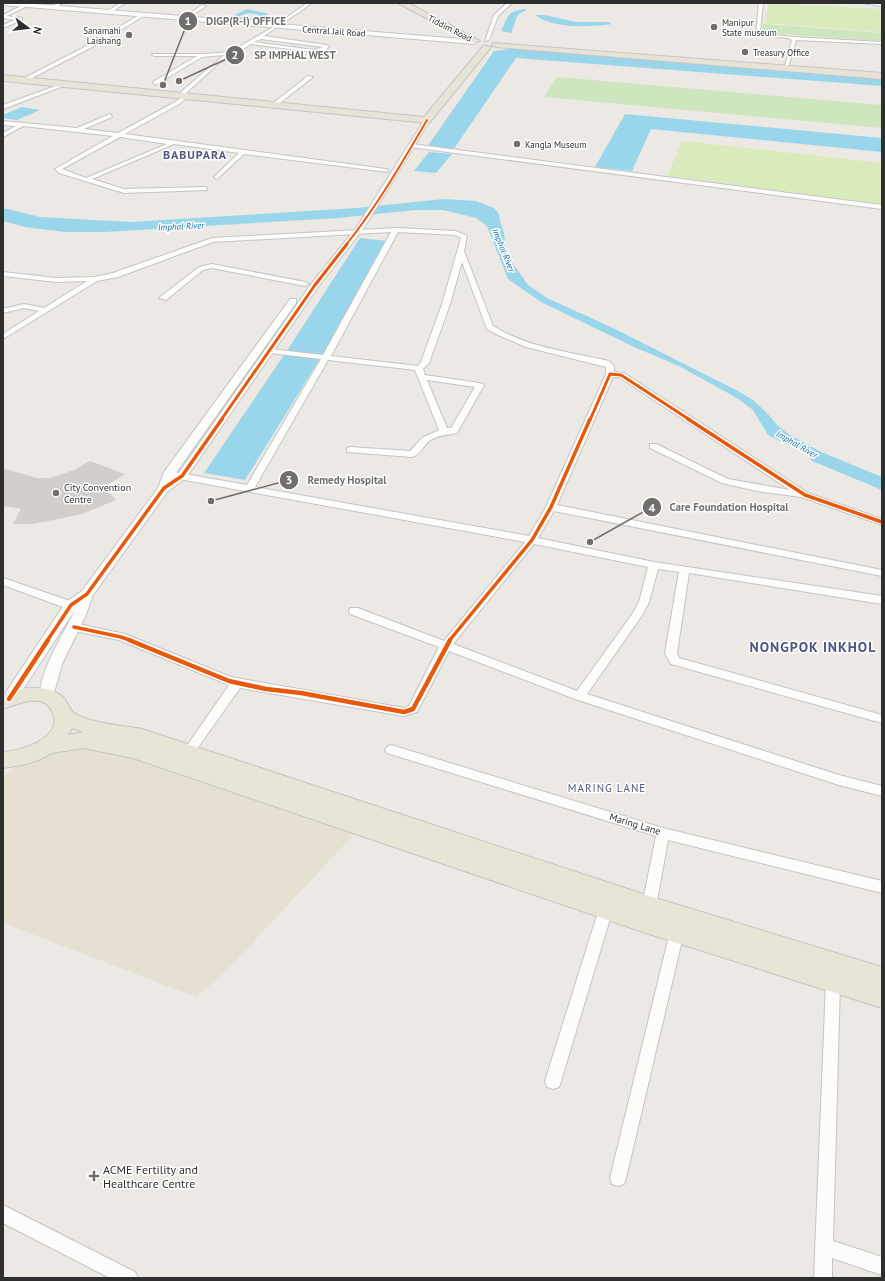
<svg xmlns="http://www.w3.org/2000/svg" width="885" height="1281" viewBox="0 0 885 1281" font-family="'PT Sans',sans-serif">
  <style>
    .education { fill: #e6e0d3 }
    .green { fill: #cee6be }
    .pitch { fill: #d9eabb }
    .water { fill: #99d6ec }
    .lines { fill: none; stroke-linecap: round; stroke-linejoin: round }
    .canal { fill: #99d6ec; fill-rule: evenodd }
    .river { fill: #99d6ec; fill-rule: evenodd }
    .building { fill: #d1cecb }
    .minor-casing { stroke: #c5c4c5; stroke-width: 2 }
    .tertiary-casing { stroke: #c5c4c5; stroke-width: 2 }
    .primary-casing { stroke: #c6c5c4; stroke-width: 2 }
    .trunk-casing { stroke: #c6c5c4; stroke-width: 2 }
    .minor { fill: #fcfcfb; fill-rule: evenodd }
    .tertiary { fill: #fcfcfb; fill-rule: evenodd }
    .primary { fill: #e8e4d6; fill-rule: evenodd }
    .trunk { fill: #e9e2d6; fill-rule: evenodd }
    .cycleway-far3-casing { stroke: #fff; stroke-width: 3.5 }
    .cycleway-far2-casing { stroke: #fff; stroke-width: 4.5 }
    .cycleway-far1-casing { stroke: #fff; stroke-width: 5.5 }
    .cycleway-casing { stroke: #fff; stroke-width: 7 }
    .cycleway-far3 { stroke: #e8590c; stroke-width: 2 }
    .cycleway-far2 { stroke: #e8590c; stroke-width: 3 }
    .cycleway-far1 { stroke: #e8590c; stroke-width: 3.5 }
    .cycleway { stroke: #e8590c; stroke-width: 4.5 }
    .poi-dot { fill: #706f6e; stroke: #fff; stroke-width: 1.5 }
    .labels { text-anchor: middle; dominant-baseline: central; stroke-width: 3; stroke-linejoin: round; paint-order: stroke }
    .far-poi-label { font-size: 9px; fill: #2e2e2e; stroke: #fff; text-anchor: start }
    .far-street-label { font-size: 9px; fill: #2e2e2e; stroke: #fff }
    .far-water-label { font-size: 9px; font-style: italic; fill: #0d6fa3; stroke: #fff }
    .poi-label { font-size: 10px; fill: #2e2e2e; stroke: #fff; text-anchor: start }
    .street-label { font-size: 10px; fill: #2e2e2e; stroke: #fff }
    .neighbourhood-label { font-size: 11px; letter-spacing: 1px; fill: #4d5680; stroke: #fff }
    .far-district-label { font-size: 12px; font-weight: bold; letter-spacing: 1px; fill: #4d5680; stroke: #fff }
    .near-poi-label { font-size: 12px; fill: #2e2e2e; stroke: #fff; text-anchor: start }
    .district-label { font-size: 14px; font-weight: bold; letter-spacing: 1px; fill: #4d5680; stroke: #fff }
    .leader { fill: none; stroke: #706f6e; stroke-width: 1.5 }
    .callout-dot { fill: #706f6e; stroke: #fff; stroke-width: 1.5 }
    .mark-label { font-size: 12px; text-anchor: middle; font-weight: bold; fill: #fff }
    .callout-label { font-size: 11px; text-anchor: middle; font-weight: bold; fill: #706f6e; stroke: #fff; stroke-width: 3; stroke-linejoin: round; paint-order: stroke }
  </style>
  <rect width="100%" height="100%" fill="#ece8e4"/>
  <polygon class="education" points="83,740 361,827 224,973 196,997 3,923 3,777 29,756"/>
  <g class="green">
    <polygon points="763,24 882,33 882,41 764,33 762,31"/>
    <polygon points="557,77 882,105 882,128 544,97"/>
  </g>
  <g class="pitch">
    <polygon points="769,3 882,9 882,32 765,23"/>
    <polygon points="682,141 882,163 882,204 667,176"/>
  </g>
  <g class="water">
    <path d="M526,9L525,11C514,14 516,24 511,33L501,31C509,16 506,11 526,9Z"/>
    <path d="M535,15H544L576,22H609L612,24C591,27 552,29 535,15Z"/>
    <polygon points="519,48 882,78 882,86 516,58 453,150 427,147 494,51"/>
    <polygon points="22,107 40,110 17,120 3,118 3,115"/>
    <polygon points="625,114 882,138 882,152 651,129 632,171 595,167"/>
    <polygon points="429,152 452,154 436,173 414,171"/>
    <polygon points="444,199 476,201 494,208 499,214 500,221 504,233 506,254 528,285 547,298 613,328 736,390 753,400 766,412 778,426 790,435 860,473 826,464 768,435 753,410 737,398 679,366 634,347 541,302 508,279 487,226 476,218 443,210 416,210 338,218 105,232 65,232 25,227 3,221 3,208 40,217 131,222 356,208"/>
    <polygon points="360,238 387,241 324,352 245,480 204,473 288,349"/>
  </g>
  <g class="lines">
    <path class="canal" d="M247,9L269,14L250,23L228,18ZM248,13L260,15L249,19L237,17Z"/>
    <polygon class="river" points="819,451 882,477 882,490 812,461 810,457 812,453"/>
  </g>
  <polygon class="building" points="90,461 125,474 104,487 116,500 82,514 33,524 13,524 21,509 3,506 3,468 36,478 50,478 74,470"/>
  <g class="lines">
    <g class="minor-casing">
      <g id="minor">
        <polygon points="58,3 63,3 55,8 51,7"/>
        <polygon points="120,3 125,3 110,13 106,12"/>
        <path d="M307,3H312L264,36L327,45L329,47L323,51L314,52L251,44L219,63L186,93L188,97L179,104L125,134L386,169L388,170V172L244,154L217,179L214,177L215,176L239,153L174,144L92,179L124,189L205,187L207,188V190L124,193L59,173L55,169L113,136L23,126L3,137V133L16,126L3,125V121L77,128L110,114L112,117L84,129L118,133L175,102L182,97L181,92L224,55L202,57L155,85L153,82L197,56H154L152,54H204L230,52L275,26ZM261,39L323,47L314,50L254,42ZM120,137L167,144L86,178L62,169Z"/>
        <polygon points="507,3 512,3 498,16 489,40 485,41 494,15"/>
        <polygon points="759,3 763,3 760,33 792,37 882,42 882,44 796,40 789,65 785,66 792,40 788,38 756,35"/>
        <polygon points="865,3 882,4 882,6 867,4"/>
        <polygon points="25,4 29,5 7,16 22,18 22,20 3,28 3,25 15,20 3,18 3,15"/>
        <polygon points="202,5 206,6 185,20 181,19"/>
        <polygon points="141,14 145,15 100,43 24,82 19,81 96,41"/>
        <polygon points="308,76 313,77 276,106 272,106 272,104"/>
        <polygon points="61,84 66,85 3,109 3,105"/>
        <polygon points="412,144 882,205 882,209 410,147 410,145"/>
        <path d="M396,228L456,231L467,236L464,251L493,326C528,348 570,352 609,361L614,366V372L624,373L808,493L882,519V525L801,497L757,491L722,483L650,448V444H656L728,479L790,490L619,377H613L557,505L882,570V576L554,511L538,538L654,562L882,596V604L689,573L677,653L679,658L882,715V723L671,664L665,653L679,572L658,569L649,602L643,614L587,694L839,775L882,786V796L839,785L575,699L449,651L417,712L404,716L240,688L192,756L188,758L184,756L182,753L184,750L229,685L119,640L70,630L69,627L74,623L125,634L231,677L404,708L409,706L439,647L350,614L349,611L350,608H358L444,641L525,542L168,477L163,474L168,471L247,485L321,359L270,353L266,351L270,349L323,355L391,232L213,242L118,277L97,281L3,339V334L39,311L24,308L3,313V309L24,304L44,308L87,281L56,282L3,276V272L56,278L95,277L113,273L212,238ZM398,232L455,235L461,238L442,304L421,362L418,366L331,356ZM462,262L487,329L498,335L526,347L606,367V374L546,507L529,536L255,487L328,360L415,370L439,430L422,438L410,451L350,447L347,448V452L412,457C420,455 423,446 429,441C438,435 447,435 457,433L484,385L480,383L425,375L423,369L429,363L450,304ZM427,380L475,387L451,428H447ZM534,544L648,567L639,602L633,613L577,691L453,644Z"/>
        <polygon points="212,264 305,282 309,284 305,286 212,268 203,270 166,300 159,298 199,267"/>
        <polygon points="3,578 82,605 83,608 78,612 74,611 3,585"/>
        <polygon points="391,745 663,828 882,881 882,893 668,840 656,906 654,910 649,912 644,910 642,906 656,836 387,753 385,750 387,747"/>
        <polygon points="606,903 611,905 613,909 561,1081 559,1087 553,1089 547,1087 545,1081 599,909 601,905"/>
        <polygon points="677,926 682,927 684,932 626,1178 624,1184 618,1186 612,1184 610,1178 670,932 672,927"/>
        <polygon points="833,975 838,977 840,982 833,1241 882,1257 882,1275 832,1258 832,1278 814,1278 826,982 828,977"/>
        <polygon points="3,1205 135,1272 138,1278 110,1278 3,1223"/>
      </g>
    </g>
    <g class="tertiary-casing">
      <g id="tertiary">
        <polygon points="3,3 23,3 474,40 477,42 474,44 3,5"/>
        <path d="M425,119L430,120L364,228L318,287L186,478L168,491L93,595L85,617L62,664L52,700L47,701L42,700C32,683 67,628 75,610L14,703L9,705L4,703V695L66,602L82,591L158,488L164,472L290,299H296V303L173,477L178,474L312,283L357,227Z"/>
      </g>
    </g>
    <g class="primary-casing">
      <path id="primary" d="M26,688C38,687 55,688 64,698C68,702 69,710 74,713C93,724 120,725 142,729L649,896L882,967V1008L646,933L133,758L83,748L52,753L39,760L22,765L3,768V752C20,751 63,739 53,713C51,709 48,704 43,702C29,698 15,705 3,709V694ZM72,728L83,732L68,735Z"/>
    </g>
    <g class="trunk-casing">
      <g id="trunk">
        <polygon points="398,3 408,3 480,41 473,43"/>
        <polygon points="493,43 882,73 882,79 496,47 492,45"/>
        <polygon points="484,45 491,47 430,122 427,123 3,81 3,75 424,117"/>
      </g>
    </g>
    <use href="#minor" class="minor"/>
    <use href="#tertiary" class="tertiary"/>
    <use href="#primary" class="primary"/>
    <use href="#trunk" class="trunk"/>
    <g class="cycleway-far3-casing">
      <path id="cycleway-far3" d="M346,245C377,206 402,163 427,120"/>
    </g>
    <g class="cycleway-far2-casing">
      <g id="cycleway-far2">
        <polyline points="221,420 315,285 347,244"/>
        <polyline points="590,420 610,374 621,375 690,420"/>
      </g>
    </g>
    <g class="cycleway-far1-casing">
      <g id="cycleway-far1">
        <polyline points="688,419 805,495 882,522"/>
        <polyline points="74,627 121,637 132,641"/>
        <polyline points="47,641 71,605 87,594 164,488 182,476 222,419"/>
        <polyline points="449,641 532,540 551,507 590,419"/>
      </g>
    </g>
    <g class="cycleway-casing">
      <g id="cycleway">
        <polyline points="129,640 229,681 266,689 301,693 404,712 413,709 450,640"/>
        <polyline points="9,699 48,640"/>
      </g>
    </g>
    <use href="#cycleway-far3" class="cycleway-far3"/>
    <use href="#cycleway-far2" class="cycleway-far2"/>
    <use href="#cycleway-far1" class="cycleway-far1"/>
    <use href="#cycleway" class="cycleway"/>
  </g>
  <g class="poi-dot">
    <circle cx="714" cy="27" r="4"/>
    <circle cx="129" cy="35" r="4"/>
    <circle cx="745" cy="52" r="4"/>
    <circle cx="517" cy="144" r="4"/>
    <circle cx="56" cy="493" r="4"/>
    <path d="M92 1170h4v4h4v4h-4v4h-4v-4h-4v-4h4z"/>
  </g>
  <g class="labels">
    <g class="far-poi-label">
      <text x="722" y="22">Manipur<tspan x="722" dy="10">State museum</tspan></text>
      <text x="121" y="30" text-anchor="end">Sanamahi<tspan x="121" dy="10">Laishang</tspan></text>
      <text x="753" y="52">Treasury Office</text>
      <text x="525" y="144">Kangla Museum</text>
    </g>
    <g class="far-street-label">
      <text transform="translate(450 28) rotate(27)">Tiddim Road</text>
      <text transform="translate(334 31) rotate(4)">Central Jail Road</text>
    </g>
    <g class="far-water-label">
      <text transform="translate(181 226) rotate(-3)">Imphal River</text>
      <text transform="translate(504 250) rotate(68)">Imphal River</text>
      <text transform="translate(797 444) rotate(30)">Imphal River</text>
    </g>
    <g class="poi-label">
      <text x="64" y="487">City Convention<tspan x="64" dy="12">Centre</tspan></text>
    </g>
    <g class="street-label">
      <text transform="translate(635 824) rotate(17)">Maring Lane</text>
    </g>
    <g class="neighbourhood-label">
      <text x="607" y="788">MARING LANE</text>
    </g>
    <g class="far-district-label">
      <text x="195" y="154">BABUPARA</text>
    </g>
    <g class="near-poi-label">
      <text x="103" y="1169">ACME Fertility and<tspan x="103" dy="14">Healthcare Centre</tspan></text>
    </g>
    <g class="district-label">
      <text x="813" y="647">NONGPOK INKHOL</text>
    </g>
  </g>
  <path class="leader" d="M163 85L188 21M179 81L235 55M211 501L289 480M590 542L652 507"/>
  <g class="callout-dot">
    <circle cx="163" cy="85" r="4"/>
    <circle cx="179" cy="81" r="4"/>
    <circle cx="211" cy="501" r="4"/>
    <circle cx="590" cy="542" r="4"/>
    <circle cx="188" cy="21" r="10"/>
    <circle cx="235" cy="55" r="10"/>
    <circle cx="289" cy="480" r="10"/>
    <circle cx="652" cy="507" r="10"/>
  </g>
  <g class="mark-label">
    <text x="188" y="25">1</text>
    <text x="235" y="59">2</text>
    <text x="289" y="484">3</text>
    <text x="652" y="512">4</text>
  </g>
  <g class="callout-label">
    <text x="246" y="25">DIGP(R-I) OFFICE</text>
    <text x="295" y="59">SP IMPHAL WEST</text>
    <text x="347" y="484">Remedy Hospital</text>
    <text x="729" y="511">Care Foundation Hospital</text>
  </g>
  <rect width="885" height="1281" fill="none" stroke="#2e2e2e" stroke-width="8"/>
  <g transform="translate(28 28) rotate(105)" stroke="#ffffff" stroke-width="3" paint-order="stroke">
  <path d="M0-3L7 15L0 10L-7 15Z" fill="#2e2e2e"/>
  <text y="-6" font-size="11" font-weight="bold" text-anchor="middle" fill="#2e2e2e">N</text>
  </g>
</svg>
